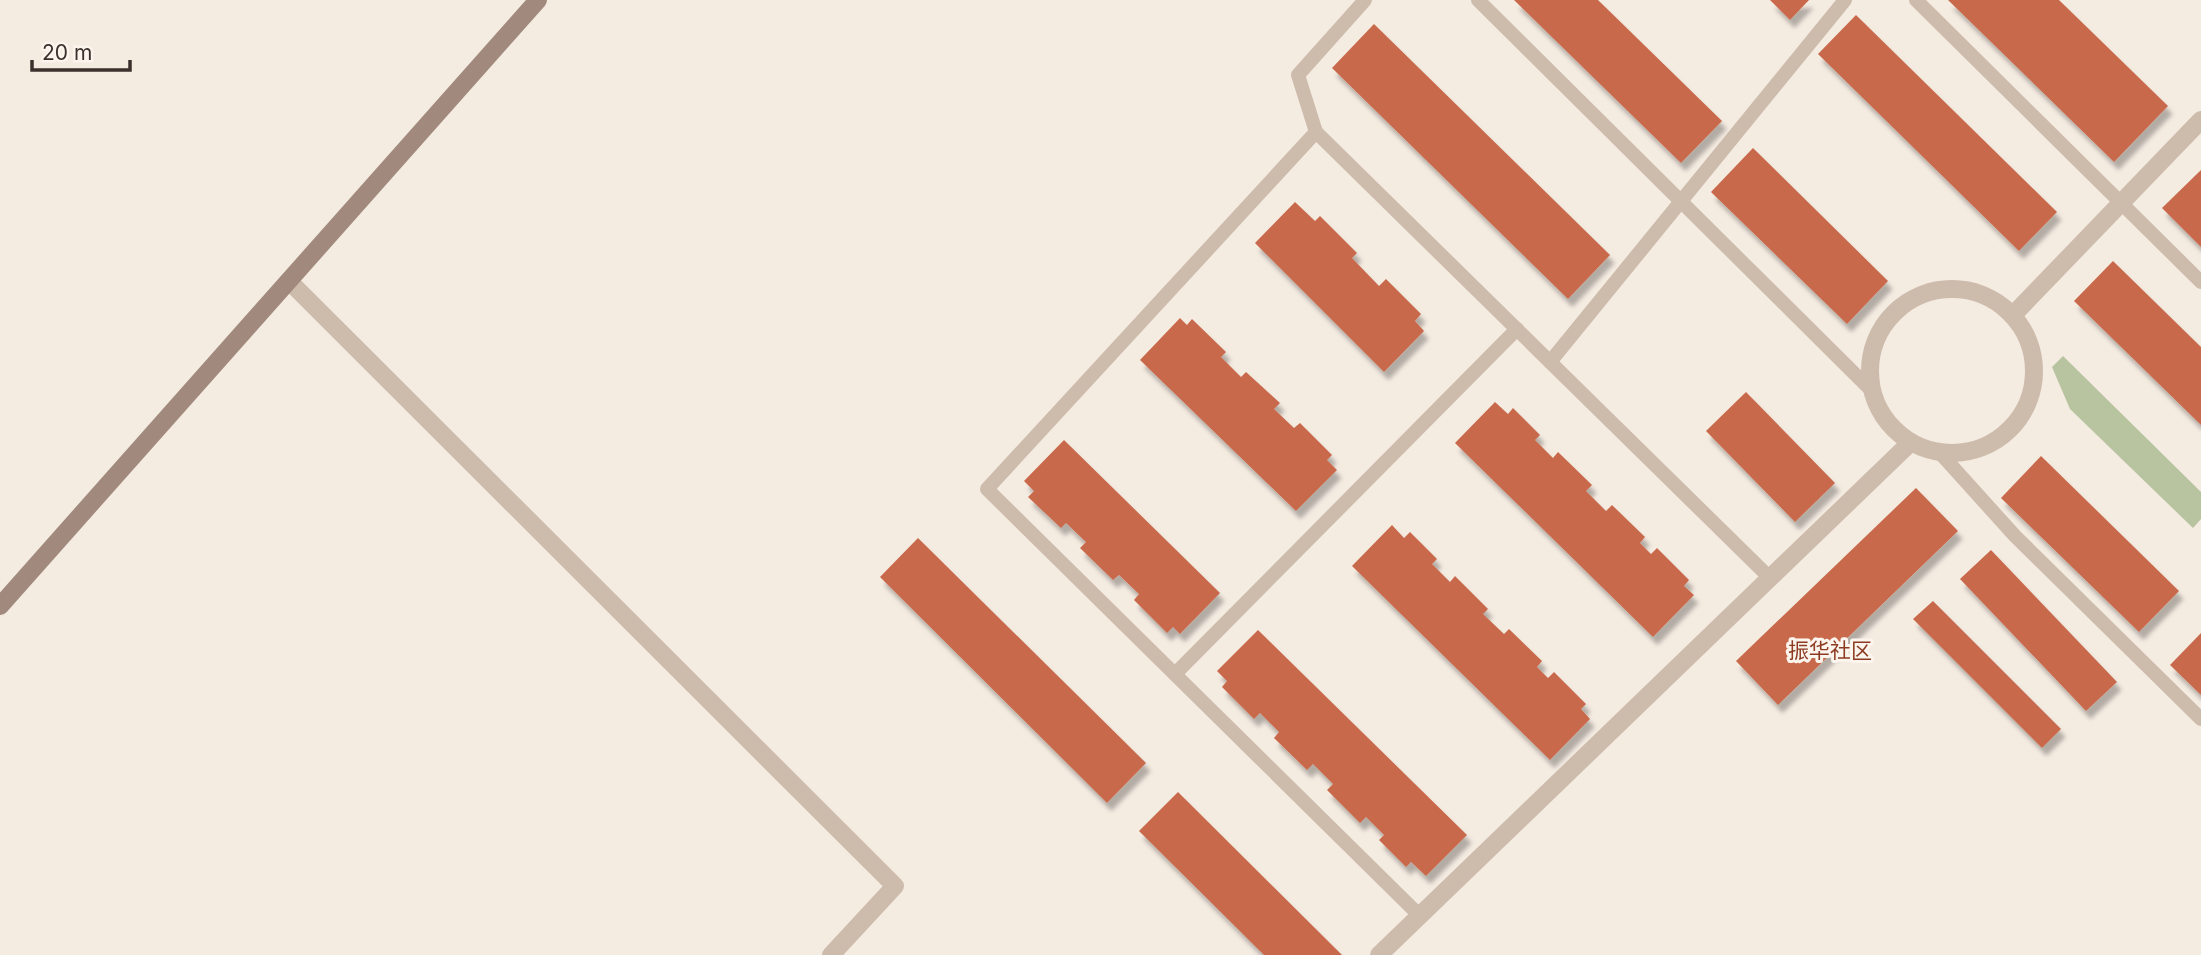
<svg xmlns="http://www.w3.org/2000/svg" width="2201" height="955" viewBox="0 0 2201 955" font-family="Inter,'Noto Sans SC',sans-serif">
  <style>
    .green { fill: #b8c4a0 }
    .building { fill: #c8694b; filter: url(#shadow) }
    .lines { fill: none; stroke-linecap: round; stroke-linejoin: round }
    .lane { stroke: #cdbbac; stroke-width: 14 }
    .street { stroke: #cdbbac; stroke-width: 18 }
    .secondary { stroke: #a18a7d; stroke-width: 18 }
    .labels { text-anchor: middle; dominant-baseline: central; stroke-width: 6; stroke-linejoin: round; paint-order: stroke }
    .quarter-label { font-size: 21px; fill: #8c3b22; stroke: #fbf5ee }
  </style>
  <defs>
    <filter id="shadow"><feDropShadow dx="4.5" dy="8" stdDeviation="2" flood-color="#0004"/></filter>
  </defs>
  <rect width="100%" height="100%" fill="#f4ebe1"/>
  <polygon class="green" points="2063,356 2201,492 2201,519 2193,528 2070,409 2052,367"/>
  <g class="building">
    <polygon points="1514,0 1598,0 1722,121 1681,163"/>
    <polygon points="1770,0 1809,0 1790,20"/>
    <polygon points="1948,0 2059,0 2168,106 2114,162"/>
    <polygon points="1856,15 2057,212 2019,251 1818,54"/>
    <polygon points="1374,24 1610,255 1568,299 1332,68"/>
    <polygon points="1753,148 1888,281 1847,324 1711,192"/>
    <polygon points="2201,170 2201,247 2162,208"/>
    <polygon points="1295,202 1315,221 1320,216 1357,253 1352,258 1379,286 1386,279 1421,314 1415,321 1424,331 1384,372 1255,243"/>
    <polygon points="2113,261 2201,347 2201,425 2074,301"/>
    <polygon points="1180,318 1187,325 1192,319 1226,352 1221,357 1241,377 1246,372 1280,403 1274,409 1294,428 1300,423 1332,455 1327,460 1337,470 1296,511 1140,360"/>
    <polygon points="1746,392 1835,483 1795,522 1706,431"/>
    <polygon points="1495,402 1508,414 1513,408 1540,435 1535,440 1553,458 1558,452 1592,485 1586,491 1606,511 1612,505 1645,537 1640,543 1651,554 1657,548 1689,580 1684,586 1694,595 1653,637 1455,443"/>
    <polygon points="1064,440 1220,593 1180,634 1173,627 1167,633 1134,600 1139,594 1119,575 1113,580 1080,548 1086,542 1066,523 1061,528 1028,497 1034,491 1024,481"/>
    <polygon points="2041,456 2179,591 2139,632 2001,498"/>
    <polygon points="1916,488 1958,531 1778,705 1736,661"/>
    <polygon points="1392,525 1404,538 1410,532 1437,559 1432,564 1450,582 1455,576 1488,609 1483,614 1504,634 1509,629 1542,661 1537,667 1548,678 1554,672 1586,704 1581,709 1590,719 1550,760 1352,566"/>
    <polygon points="918,538 1146,763 1107,803 880,577"/>
    <polygon points="1991,550 2117,682 2086,711 1960,579"/>
    <polygon points="1933,601 2061,729 2042,748 1913,619"/>
    <polygon points="1258,630 1467,835 1426,876 1411,862 1406,867 1379,840 1384,835 1366,817 1360,823 1327,790 1333,784 1313,764 1307,770 1274,738 1279,732 1260,713 1254,719 1222,687 1227,681 1217,671"/>
    <polygon points="2201,633 2201,695 2170,665"/>
    <polygon points="1178,792 1342,955 1264,955 1139,831"/>
  </g>
  <g class="lines">
    <g class="lane">
      <polyline points="1478,0 1871,390"/>
      <polyline points="1916,0 2201,282"/>
      <polyline points="1316,132 1298,75 1365,0"/>
      <polyline points="1550,362 1845,0"/>
      <polyline points="1941,454 2015,536 2201,719"/>
      <polyline points="1175,674 1517,329"/>
      <polyline points="1419,915 987,489 1316,132 1769,577"/>
    </g>
    <g class="street">
      <polyline points="289,281 895,886 831,955"/>
      <circle cx="1952" cy="371" r="82"/>
      <polyline points="2013,315 2201,120"/>
      <polyline points="1379,955 1910,443"/>
    </g>
    <polyline class="secondary" points="0,606 538,0"/>
  </g>
  <g class="labels">
    <g class="quarter-label">
      <text x="1830" y="650">振华社区</text>
    </g>
  </g>
  <path d="M32 60v10h98v-10" fill="none" stroke="#3b302b" stroke-width="3.5"/>
  <text x="42" y="60" font-size="21" fill="#3b302b" stroke="#fbf5ee" stroke-width="5" paint-order="stroke">20 m</text>
</svg>
